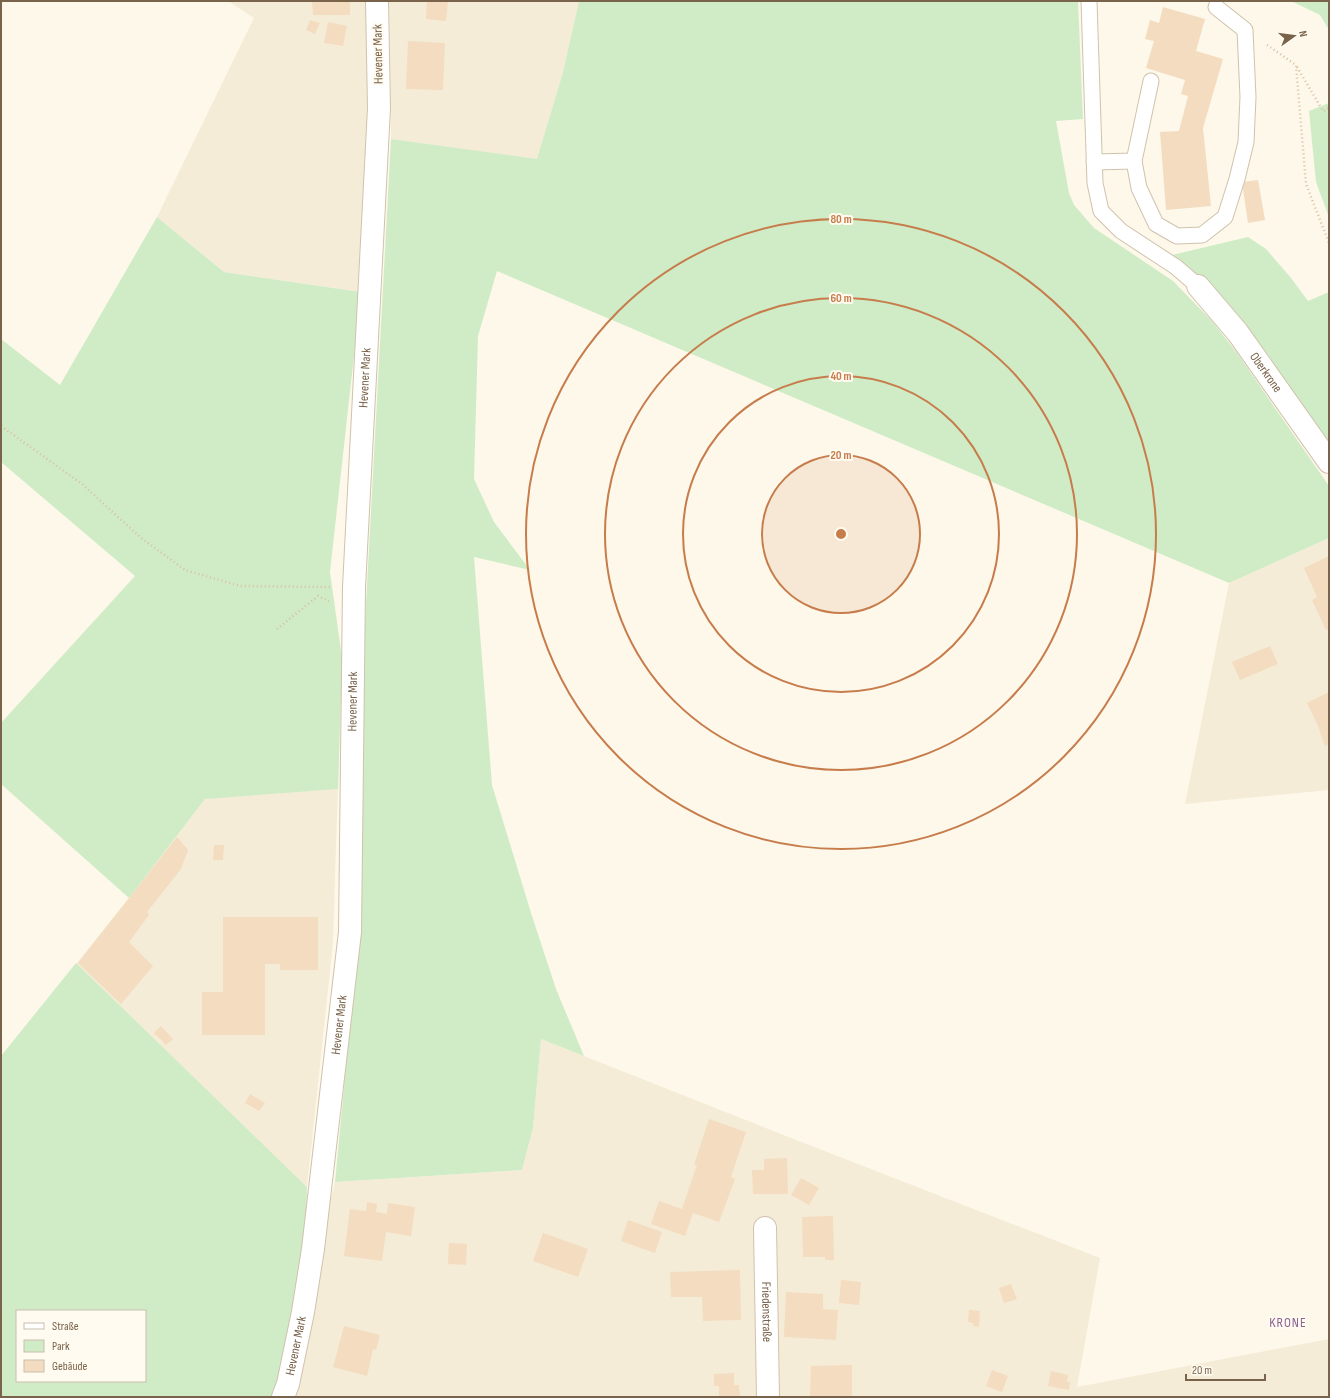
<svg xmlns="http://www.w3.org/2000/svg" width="1330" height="1398" viewBox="0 0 1330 1398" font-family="'Sofia Sans Condensed',sans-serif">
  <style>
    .residential { fill: #f5ecd7 }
    .green { fill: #d0ecc6; fill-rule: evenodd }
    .building { fill: #f3dcc0 }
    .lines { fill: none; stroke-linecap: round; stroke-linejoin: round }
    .lane-casing { stroke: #d0c2ad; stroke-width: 17 }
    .street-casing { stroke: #d0c2ad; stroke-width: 24 }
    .path { stroke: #d9c0a2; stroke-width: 2.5; stroke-dasharray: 1 3; stroke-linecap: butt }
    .lane { stroke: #fff; stroke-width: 15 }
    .street { stroke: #fff; stroke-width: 22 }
    .ring { fill: none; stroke: #c77c4c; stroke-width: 2 }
    .labels { text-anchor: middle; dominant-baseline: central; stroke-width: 4; stroke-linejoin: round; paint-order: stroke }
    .street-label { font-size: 13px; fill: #79634b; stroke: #fffbf0 }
    .neighbourhood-label { font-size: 14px; letter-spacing: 1px; fill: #8c6494; stroke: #fffbf0 }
    .centre { fill: #c77c4c; stroke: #fffbf0; stroke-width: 2 }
    .ring-label { font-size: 12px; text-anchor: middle; font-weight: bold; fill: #c77c4c; stroke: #fffbf0; stroke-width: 4; stroke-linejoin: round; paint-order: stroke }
  </style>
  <rect width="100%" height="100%" fill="#fdf8e9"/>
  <g class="residential">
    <polygon points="228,1 367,1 369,64 361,292 224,272 157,217 254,18"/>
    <polygon points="389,1 579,1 563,72 537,160 391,139"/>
    <polygon points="1329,538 1329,790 1185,804 1229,583"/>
    <polygon points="342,658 333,943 307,1187 76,964 129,898 205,799"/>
    <polygon points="541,1039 781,1134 1100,1258 1077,1387 1329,1339 1329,1397 278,1397 303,1314 335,1182 522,1170 533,1128"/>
  </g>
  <g class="green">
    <polygon points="579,1 1078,1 1083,119 1056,121 1069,193 1074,205 1094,228 1173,281 1212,321 1237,353 1329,486 1329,538 1229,583 497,271 478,336 474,479 494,522 530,570 474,557 492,785 532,916 556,989 584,1056 541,1039 533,1128 522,1170 335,1182 360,921 363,660 391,139 537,159 563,72"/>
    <polygon points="1291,1 1329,1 1329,30 1320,15"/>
    <polygon points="1329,103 1329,217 1316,182 1309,111"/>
    <polygon points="157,217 224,272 361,292 330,572 342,658 338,789 205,799 129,898 1,784 1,723 135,576 1,462 1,339 60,385"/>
    <polygon points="1248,237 1266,249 1291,278 1308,301 1329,292 1329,447 1208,287 1172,255"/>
    <path d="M76,963L307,1187L303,1314L278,1397H1V1056ZM17,1311H145V1381H17Z"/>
  </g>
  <g class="building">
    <polygon points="312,1 350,1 350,15 313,15"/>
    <polygon points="427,1 448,1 446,21 426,19"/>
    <polygon points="1163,7 1205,19 1196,51 1223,59 1203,128 1211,206 1166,210 1160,132 1179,131 1188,96 1181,94 1185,80 1146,68 1154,41 1145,39 1150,20 1159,23"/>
    <polygon points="310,20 320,23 315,34 306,30"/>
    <polygon points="328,22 347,26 343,46 324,43"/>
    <polygon points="408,41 445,43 443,90 406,89"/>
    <polygon points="1258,180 1265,220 1248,223 1242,182"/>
    <polygon points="1329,556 1329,629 1326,630 1312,600 1317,597 1304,568"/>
    <polygon points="1270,646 1278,664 1240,680 1232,662"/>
    <polygon points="1329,692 1329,744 1325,746 1318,726 1307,703"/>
    <polygon points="177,837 188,850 181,869 147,912 149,915 129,942 153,966 121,1004 78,963"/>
    <polygon points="214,845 224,845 223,860 213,860"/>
    <polygon points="223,917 318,917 318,970 280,970 280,964 265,964 265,1035 202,1035 202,992 223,992"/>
    <polygon points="161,1026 173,1039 166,1045 154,1033"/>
    <polygon points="250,1094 265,1103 259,1111 245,1103"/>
    <polygon points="709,1119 746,1132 731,1177 735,1179 719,1222 693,1213 685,1236 651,1224 659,1201 682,1209 697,1165 694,1165"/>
    <polygon points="787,1158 788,1194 753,1194 752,1170 764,1170 764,1159"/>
    <polygon points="801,1178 819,1188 809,1205 791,1195"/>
    <polygon points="367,1202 377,1204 376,1212 387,1214 388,1203 415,1207 411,1236 386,1232 382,1261 344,1256 350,1209 366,1211"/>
    <polygon points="833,1216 834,1260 825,1260 825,1257 803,1257 802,1217"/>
    <polygon points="628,1220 662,1232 655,1253 621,1241"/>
    <polygon points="543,1233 588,1249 578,1277 533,1261"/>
    <polygon points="449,1243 467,1244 466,1265 448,1264"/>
    <polygon points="740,1270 741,1320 703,1321 702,1297 671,1297 670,1272"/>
    <polygon points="841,1280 861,1282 859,1305 839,1303"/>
    <polygon points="1011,1284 1017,1299 1004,1303 999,1288"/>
    <polygon points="786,1292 823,1294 823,1309 838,1310 836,1340 784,1337"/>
    <polygon points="969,1310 980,1311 979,1327 973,1326 973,1323 968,1322"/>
    <polygon points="344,1326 380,1335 376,1350 373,1349 367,1376 333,1367"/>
    <polygon points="852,1365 852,1397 810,1397 811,1366"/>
    <polygon points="992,1370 1008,1376 1002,1392 986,1386"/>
    <polygon points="1051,1371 1068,1375 1067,1382 1070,1382 1069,1390 1048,1386"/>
    <polygon points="734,1373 734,1385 739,1385 740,1397 719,1397 719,1386 714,1386 714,1374"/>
  </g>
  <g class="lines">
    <g class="lane-casing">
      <g id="lane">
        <polyline points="1089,1 1095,183 1101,211 1121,231 1176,267 1198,286"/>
        <polyline points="1151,81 1134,161 1139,188 1156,224 1177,236 1202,235 1225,217 1237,179 1246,142 1248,97 1245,30 1216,7"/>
        <polyline points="1094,162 1134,161"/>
      </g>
    </g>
    <g class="street-casing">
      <g id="street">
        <path id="s1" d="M1198,286L1238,333L1329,462"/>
        <path id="s2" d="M765,1228L768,1397"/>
        <path id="s3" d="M283,1397L288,1384L303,1312L313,1249L350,932L354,587L379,108L377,1"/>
      </g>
    </g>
    <g class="path">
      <polyline points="1267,45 1296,65 1306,184 1329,243"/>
      <polyline points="1297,67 1323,111 1329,108"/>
      <polyline points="1,426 82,484 140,537 185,570 240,586 330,587"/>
      <polyline points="277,629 318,596 329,601"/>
    </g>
    <use href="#lane" class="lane"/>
    <use href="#street" class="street"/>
  </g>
  <circle cx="841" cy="534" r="79" fill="#c77c4c" fill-opacity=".12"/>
  <g class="ring">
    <circle cx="841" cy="534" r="79"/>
    <circle cx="841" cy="534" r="158"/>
    <circle cx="841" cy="534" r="236"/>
    <circle cx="841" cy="534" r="315"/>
  </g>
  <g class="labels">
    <g class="street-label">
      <text transform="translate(378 54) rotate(-91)">Hevener Mark</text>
      <text stroke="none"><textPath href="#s1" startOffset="110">Oberkrone</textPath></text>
      <text stroke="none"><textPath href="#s3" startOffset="1025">Hevener Mark</textPath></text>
      <text stroke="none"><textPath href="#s3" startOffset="701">Hevener Mark</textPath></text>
      <text stroke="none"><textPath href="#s3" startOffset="377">Hevener Mark</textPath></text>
      <text stroke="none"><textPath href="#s2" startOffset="84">Friedenstraße</textPath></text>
      <text stroke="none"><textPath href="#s3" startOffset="53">Hevener Mark</textPath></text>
    </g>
    <g class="neighbourhood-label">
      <text x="1288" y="1322">KRONE</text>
    </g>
  </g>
  <circle cx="841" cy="534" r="6" class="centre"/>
  <g class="ring-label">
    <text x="841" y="223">80 m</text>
    <text x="841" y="302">60 m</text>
    <text x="841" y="380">40 m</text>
    <text x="841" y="459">20 m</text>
  </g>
  <rect width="1330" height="1398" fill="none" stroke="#79634b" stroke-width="4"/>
  <rect x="16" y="1310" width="130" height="72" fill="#fffbf0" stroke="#c9beae"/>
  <rect x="24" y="1323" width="20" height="6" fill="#ffffff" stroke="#c9beae"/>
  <text x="52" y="1330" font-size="12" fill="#79634b">Straße</text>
  <rect x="24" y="1340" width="20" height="12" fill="#d0ecc6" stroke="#c9beae"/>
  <text x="52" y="1350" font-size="12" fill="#79634b">Park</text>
  <rect x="24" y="1360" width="20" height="12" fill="#f3dcc0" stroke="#c9beae"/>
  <text x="52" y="1370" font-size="12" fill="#79634b">Gebäude</text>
  <g transform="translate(1294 36) rotate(76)" stroke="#fffbf0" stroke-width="3" paint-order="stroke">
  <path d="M0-3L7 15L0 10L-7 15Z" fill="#79634b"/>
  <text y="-6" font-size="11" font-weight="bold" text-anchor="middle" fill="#79634b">N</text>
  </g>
  <path d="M1186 1374v6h79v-6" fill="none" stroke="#79634b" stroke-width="2"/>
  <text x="1192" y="1374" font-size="12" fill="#79634b" stroke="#fffbf0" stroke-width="3" paint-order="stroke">20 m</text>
</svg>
